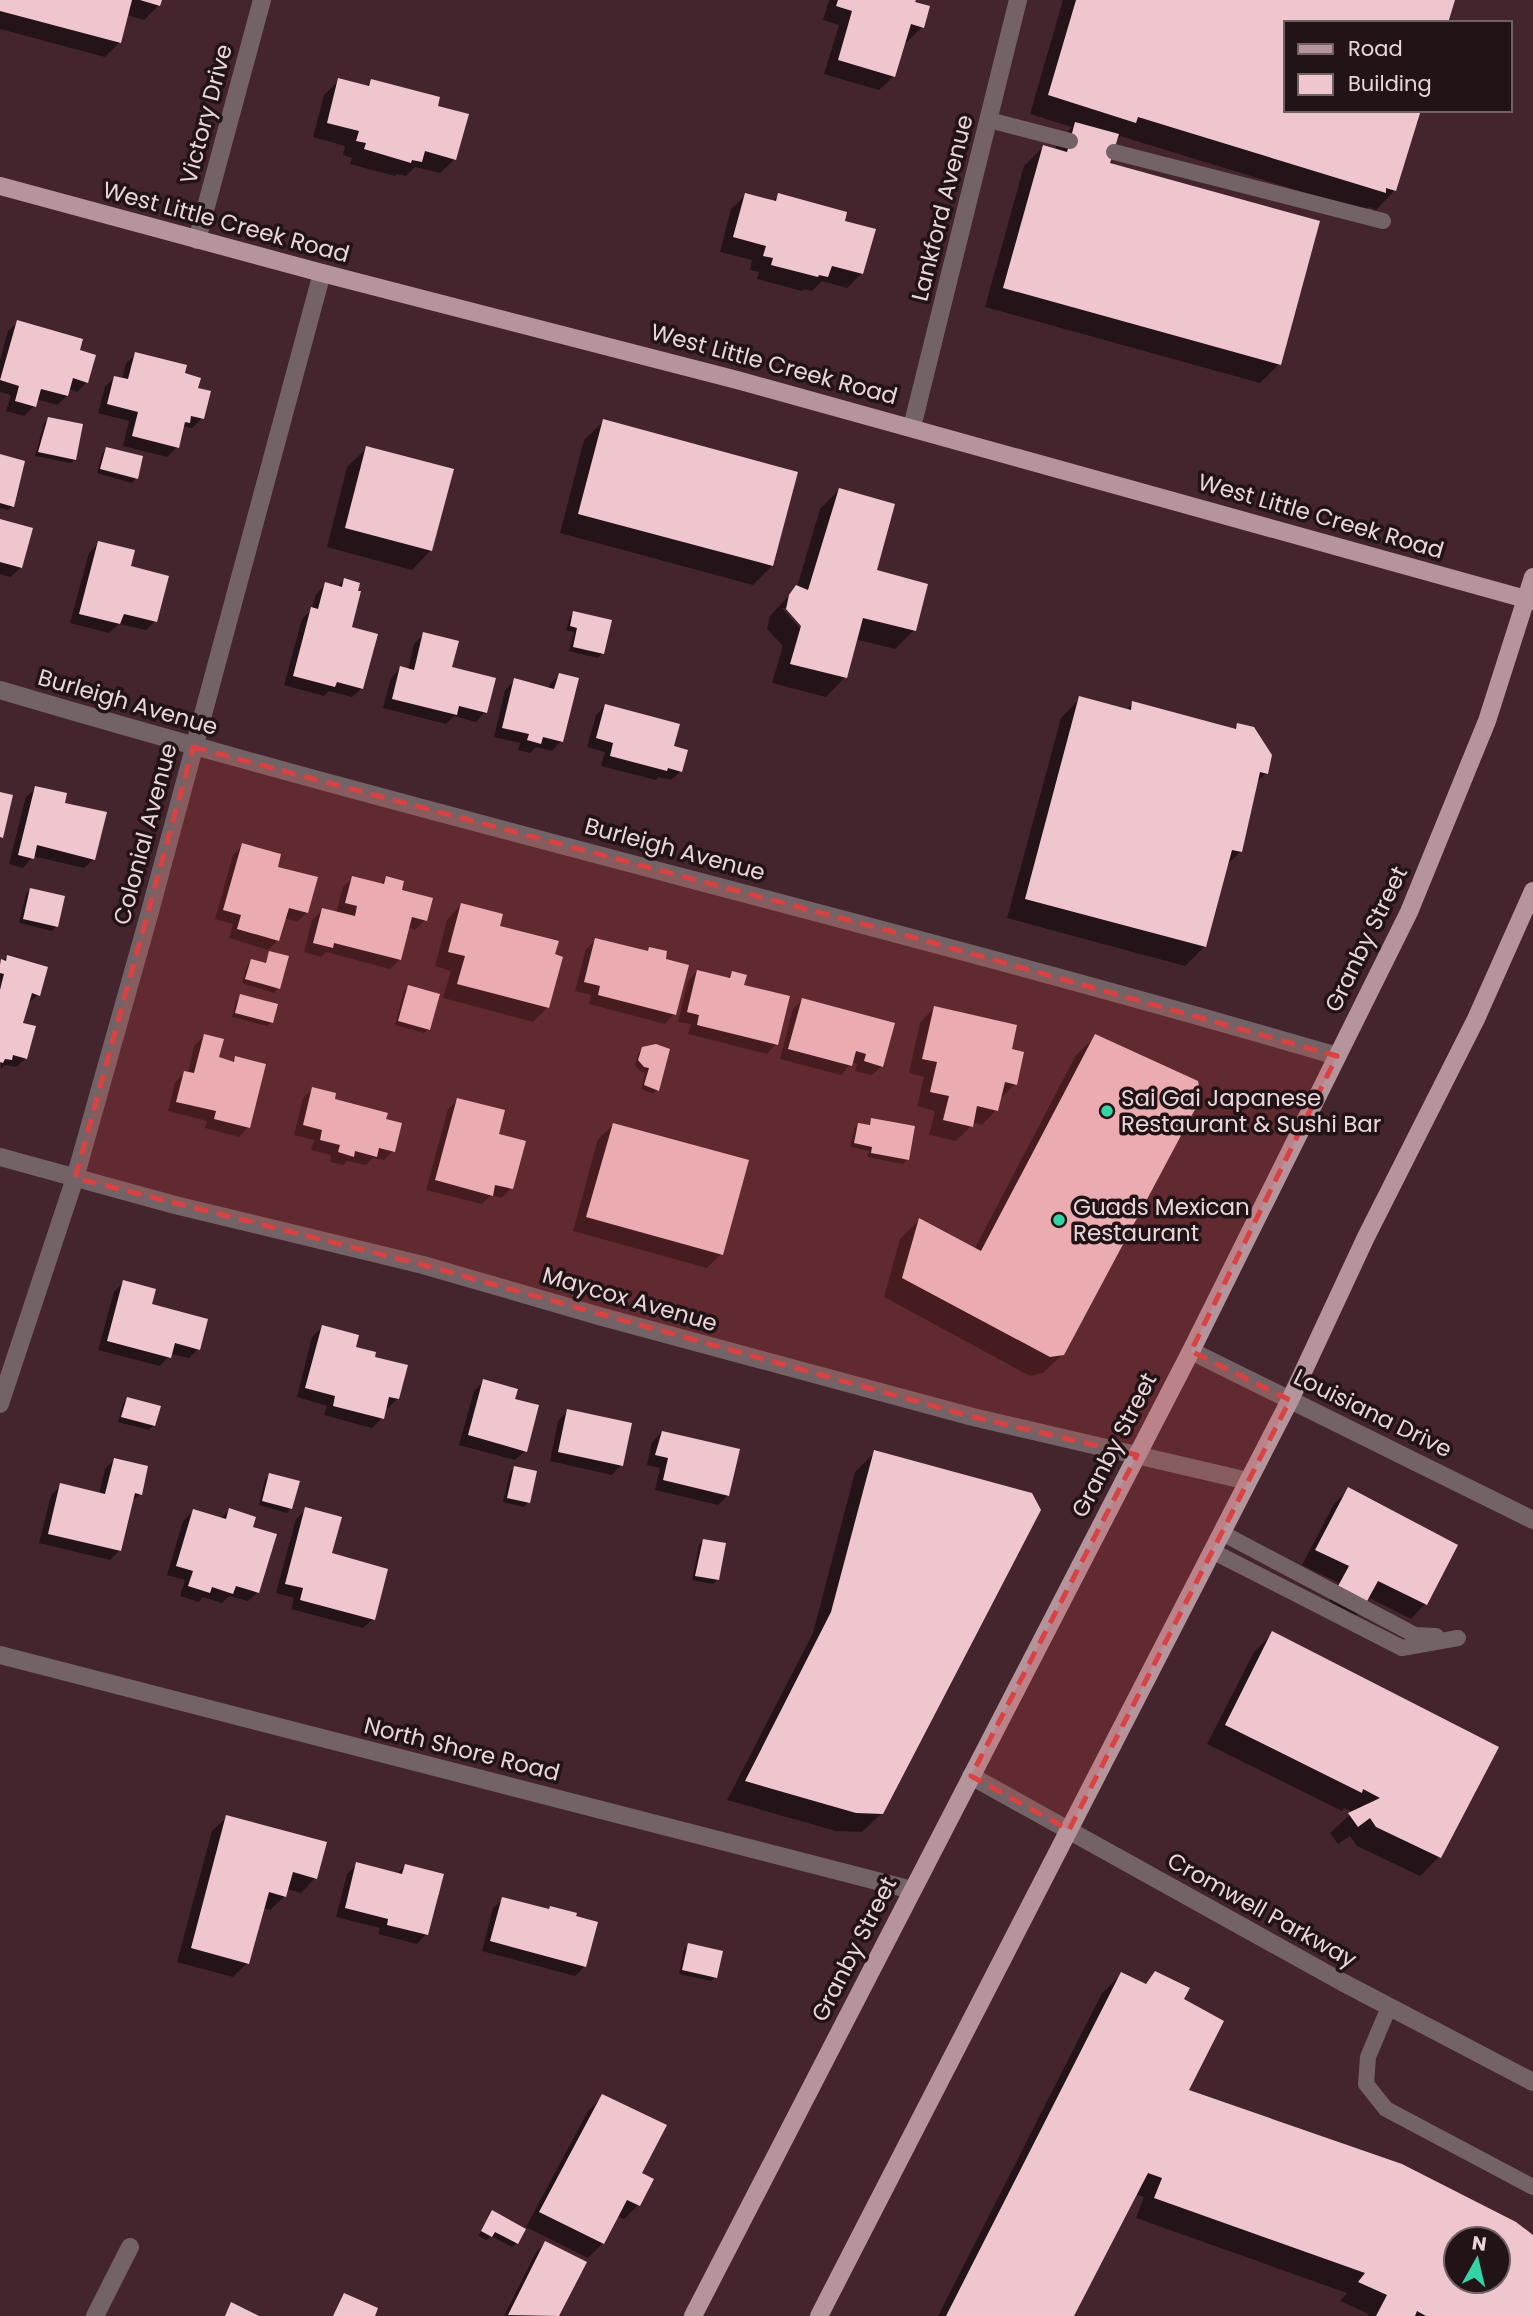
<svg xmlns="http://www.w3.org/2000/svg" width="1533" height="2316" viewBox="0 0 1533 2316" font-family="Poppins,sans-serif">
  <style>
    .shadow { fill: #0007; fill-rule: evenodd }
    .building { fill: #efc6ce; fill-rule: evenodd }
    .lines { fill: none; stroke-linecap: round; stroke-linejoin: round }
    .service { stroke: #736366; stroke-width: 16 }
    .minor { stroke: #736366; stroke-width: 18 }
    .tertiary { stroke: #736366; stroke-width: 18 }
    .primary { stroke: #b5949b; stroke-width: 18 }
    .marked { fill: #d94243; fill-opacity: 0.2; stroke: #d94243; stroke-width: 5; stroke-dasharray: 14 9; stroke-linejoin: round }
    .poi-dot { fill: #35d4a7; stroke: #211316; stroke-width: 2.5 }
    .labels { text-anchor: middle; dominant-baseline: central; stroke-width: 7; stroke-linejoin: round; paint-order: stroke }
    .street-label { font-size: 23px; fill: #ead6d9; stroke: #211316 }
    .poi-label { font-size: 23px; fill: #ead6d9; stroke: #211316; text-anchor: start }
  </style>
  <rect width="100%" height="100%" fill="#44252d"/>
  <g class="shadow">
    <polygon points="0,0 160,0 159,5 144,20 127,15 120,42 105,57 0,29"/>
    <polygon points="829,0 914,0 922,27 907,42 904,41 894,76 879,90 824,74 839,25 823,20"/>
    <polygon points="1063,0 1453,0 1286,23 1286,110 1395,190 1376,210 1369,207 1365,211 1120,136 1115,142 1108,164 1279,364 1260,383 985,307 1024,166 1043,147 1055,150 1057,143 1072,127 1030,114"/>
    <polygon points="339,80 365,87 372,81 435,107 455,159 440,173 415,167 406,176 397,174 395,176 350,164 352,158 343,155 345,146 313,137 324,95"/>
    <polygon points="746,195 772,202 779,195 862,273 847,288 822,281 812,291 804,289 802,291 757,279 759,272 750,270 752,260 720,252 731,209"/>
    <polygon points="18,322 78,351 87,382 77,392 69,389 67,396 57,405 36,399 34,406 24,416 6,411 11,395 0,392 0,360 8,331"/>
    <polygon points="136,354 183,375 196,389 202,418 192,428 184,426 182,428 177,447 167,457 123,446 129,421 98,413 105,387 115,377 122,379 126,363"/>
    <polygon points="48,419 75,459 71,463 35,456 44,423"/>
    <polygon points="604,421 772,566 753,585 560,533 584,440"/>
    <polygon points="367,448 431,550 412,570 327,547 347,467"/>
    <polygon points="106,449 136,478 132,483 97,473 102,454"/>
    <polygon points="0,456 12,506 8,510 0,508"/>
    <path d="M839,490L875,572L914,630L895,649L855,639L845,677L826,697L772,683L783,646L767,629L770,616L797,587L820,509ZM782,608H787L808,632L805,634Z"/>
    <polygon points="0,521 21,567 11,577 0,574"/>
    <polygon points="98,543 129,568 155,621 146,630 119,624 109,633 70,623 89,553"/>
    <polygon points="344,580 349,628 362,688 352,697 329,691 324,696 284,685 302,619 312,609 316,594 326,584 337,587"/>
    <polygon points="574,612 602,653 598,658 569,651 574,632 566,630 570,617"/>
    <polygon points="424,634 485,712 476,722 454,716 446,724 383,708 391,678 400,668 408,670 414,644"/>
    <polygon points="559,675 561,741 552,751 536,747 530,753 518,750 520,743 494,737 505,690 515,680 548,689 550,684"/>
    <polygon points="1080,698 1125,711 1133,703 1233,730 1238,725 1266,773 1256,783 1241,851 1226,866 1204,947 1185,966 1007,918 1061,718"/>
    <polygon points="605,706 672,747 681,771 671,780 658,777 656,780 601,766 605,752 587,747 596,715"/>
    <polygon points="36,788 63,804 94,859 84,868 33,856 23,868 9,864 26,797"/>
    <polygon points="243,845 276,868 307,912 297,922 284,918 278,940 268,950 229,938 233,924 215,919 233,855"/>
    <polygon points="353,878 380,885 386,878 425,920 415,930 408,927 400,959 390,969 326,952 321,957 304,952 312,920 322,910 336,913 343,887"/>
    <polygon points="30,890 56,926 52,931 19,923 26,894"/>
    <polygon points="461,905 498,927 548,1007 533,1022 443,998 451,971 435,966 447,920"/>
    <polygon points="596,940 646,953 650,949 664,960 674,1014 665,1024 589,1004 591,995 575,991 586,949"/>
    <polygon points="270,953 278,988 274,993 242,983 247,965 252,961 264,964"/>
    <polygon points="7,957 38,995 27,1004 21,1024 26,1058 16,1067 5,1065 1,1069 0,963"/>
    <polygon points="697,971 727,978 732,973 776,1044 767,1054 688,1034 691,1024 678,1022 688,981"/>
    <polygon points="409,987 429,1029 424,1033 395,1025 404,991"/>
    <polygon points="241,996 272,1022 267,1026 232,1017 236,1001"/>
    <polygon points="802,1000 882,1066 872,1075 855,1071 857,1064 852,1062 841,1075 780,1059 793,1009"/>
    <polygon points="934,1008 1010,1050 1015,1084 1001,1098 996,1110 982,1125 972,1122 971,1126 956,1141 929,1135 935,1111 917,1106 924,1077 909,1073 920,1023"/>
    <polygon points="204,1036 217,1059 231,1063 236,1058 248,1127 239,1137 205,1128 207,1121 168,1111 175,1082 185,1073 188,1073 194,1046"/>
    <polygon points="1096,1036 1063,1354 1043,1373 1030,1376 884,1297 900,1239 919,1220 974,1250 1076,1055"/>
    <polygon points="643,1048 657,1090 653,1094 641,1089 645,1073 640,1071 635,1065 638,1053"/>
    <polygon points="313,1089 333,1100 384,1120 393,1151 384,1160 373,1158 366,1165 347,1161 343,1165 330,1162 331,1155 311,1150 314,1140 294,1135 303,1098"/>
    <polygon points="458,1100 497,1135 511,1188 502,1198 491,1195 482,1204 426,1190 448,1109"/>
    <polygon points="872,1120 907,1160 903,1164 867,1157 869,1151 850,1147 854,1129 858,1124 868,1125"/>
    <polygon points="613,1125 721,1254 707,1268 573,1231 598,1139"/>
    <polygon points="123,1282 198,1349 189,1358 171,1354 160,1366 98,1350 114,1292"/>
    <polygon points="322,1327 372,1358 398,1398 388,1408 385,1407 382,1418 372,1428 324,1415 327,1406 297,1397 312,1337"/>
    <polygon points="484,1381 513,1401 525,1451 515,1460 459,1445 474,1391"/>
    <polygon points="127,1399 154,1425 149,1430 118,1422 123,1403"/>
    <polygon points="567,1411 621,1465 612,1475 550,1461 558,1421"/>
    <polygon points="662,1432 728,1495 718,1505 655,1490 660,1468 647,1465 652,1442"/>
    <polygon points="875,1452 882,1813 862,1832 836,1831 727,1800 813,1633 855,1472"/>
    <polygon points="114,1460 140,1494 131,1502 120,1550 110,1560 39,1543 51,1495 61,1485 99,1494 105,1469"/>
    <polygon points="514,1468 528,1502 524,1507 503,1502 510,1472"/>
    <polygon points="270,1475 291,1508 287,1513 259,1505 265,1479"/>
    <polygon points="1349,1489 1425,1604 1411,1619 1368,1597 1356,1616 1329,1602 1339,1583 1302,1565 1334,1504"/>
    <polygon points="306,1509 330,1555 373,1619 363,1628 291,1609 294,1598 276,1593 296,1519"/>
    <polygon points="229,1510 251,1528 258,1592 248,1601 229,1596 222,1603 203,1597 199,1602 180,1596 185,1580 167,1575 183,1521 193,1511 220,1519"/>
    <polygon points="703,1541 717,1580 713,1584 692,1580 699,1545"/>
    <polygon points="1273,1633 1497,1748 1439,1857 1420,1876 1357,1846 1350,1836 1338,1844 1330,1833 1353,1812 1344,1808 1342,1811 1207,1744 1254,1652"/>
    <polygon points="227,1817 315,1878 301,1893 287,1889 285,1896 270,1910 262,1908 247,1963 233,1977 177,1962 212,1831"/>
    <polygon points="357,1864 396,1875 405,1866 426,1934 417,1944 378,1934 380,1928 336,1917 347,1874"/>
    <polygon points="503,1899 547,1911 550,1908 585,1966 575,1976 482,1951 493,1908"/>
    <polygon points="689,1945 715,1977 711,1981 679,1974 684,1949"/>
    <path d="M1156,1973L1182,1999L1187,2091L1533,2237V2316H1368L1369,2314L1340,2301L1347,2293L1136,2218L1144,2197L1135,2194L1072,2316H938L1102,1993L1122,1974L1144,1985ZM1456,2239H1498V2281H1456Z"/>
    <polygon points="603,2096 640,2174 638,2205 624,2219 617,2216 603,2243 588,2258 526,2227 588,2111"/>
    <polygon points="493,2213 517,2243 512,2247 491,2236 487,2240 478,2236"/>
    <polygon points="545,2243 584,2263 557,2316 504,2316 536,2252"/>
  </g>
  <g class="building">
    <polygon points="0,0 132,0 121,43 0,11"/>
    <polygon points="140,0 162,0 160,6"/>
    <polygon points="838,0 916,0 915,2 930,6 924,28 911,24 895,77 838,60 852,11 836,6"/>
    <polygon points="1076,0 1455,0 1448,23 1286,23 1286,110 1421,110 1396,191 1386,188 1386,193 1138,117 1136,123 1048,95"/>
    <polygon points="338,78 369,86 371,79 440,97 438,106 469,114 456,160 425,151 422,162 412,160 411,163 364,149 366,143 356,141 359,131 327,123"/>
    <polygon points="1075,122 1119,134 1110,163 1320,221 1281,365 1003,288 1043,145 1067,152"/>
    <polygon points="745,193 776,201 778,193 847,212 845,221 876,229 863,274 832,266 828,277 819,275 818,277 771,265 773,258 763,256 766,246 733,237"/>
    <polygon points="17,320 83,339 80,350 96,355 88,383 73,378 68,396 41,389 36,407 15,401 19,386 0,380"/>
    <polygon points="135,352 187,365 185,373 201,378 198,388 211,391 204,419 191,416 190,423 185,422 179,448 132,436 138,412 107,404 114,376 128,379"/>
    <polygon points="48,417 83,424 76,460 38,452"/>
    <polygon points="603,419 798,472 773,566 578,514"/>
    <polygon points="366,446 454,469 432,551 345,528"/>
    <polygon points="106,447 143,456 138,479 100,469"/>
    <polygon points="0,454 25,461 14,507 0,503"/>
    <polygon points="839,488 895,504 877,570 928,584 916,631 863,618 847,678 790,664 801,626 786,609 789,595 796,585 808,590"/>
    <polygon points="0,519 33,528 22,568 0,562"/>
    <polygon points="98,541 135,550 131,566 169,576 157,622 124,614 120,624 79,614"/>
    <polygon points="344,578 360,583 358,591 361,591 352,627 378,634 363,689 337,682 335,687 293,676 311,607 318,609 325,582 342,587"/>
    <polygon points="573,611 612,620 604,654 573,647 577,628 570,626"/>
    <polygon points="423,632 459,641 452,667 496,678 487,713 459,706 457,715 392,699 400,666 414,670"/>
    <polygon points="559,673 579,678 563,742 543,737 541,744 527,740 529,734 502,728 514,678 554,689"/>
    <polygon points="1079,696 1131,710 1132,701 1236,729 1237,723 1254,727 1272,755 1268,774 1260,772 1242,852 1232,850 1206,947 1025,899"/>
    <polygon points="605,704 680,724 674,746 688,750 682,772 668,768 667,771 610,756 613,743 596,738"/>
    <polygon points="35,786 67,793 65,803 107,812 95,860 37,845 34,859 18,855"/>
    <polygon points="0,792 13,795 3,838 0,837"/>
    <polygon points="242,843 281,854 278,867 318,877 308,913 289,908 279,941 237,929 241,915 223,910"/>
    <polygon points="352,876 384,884 386,876 404,881 402,890 433,898 427,921 412,917 401,960 334,943 333,948 313,943 322,908 355,916 357,906 345,903"/>
    <polygon points="30,888 65,896 58,927 23,919"/>
    <polygon points="461,903 503,914 500,926 559,941 555,954 563,957 549,1008 457,984 465,956 448,952"/>
    <polygon points="595,938 648,951 649,947 667,951 666,959 689,965 676,1015 598,995 600,986 584,982"/>
    <polygon points="269,951 289,956 280,989 245,979 251,959 266,963"/>
    <polygon points="7,955 48,967 40,996 32,993 23,1023 36,1026 27,1059 13,1055 12,1060 5,1059 3,1063 0,1062 0,990 4,974 0,973 0,965 1,959 6,961"/>
    <polygon points="697,970 730,978 732,971 747,975 744,985 790,996 778,1045 697,1025 699,1015 687,1012"/>
    <polygon points="408,985 440,994 430,1030 398,1021"/>
    <polygon points="240,994 278,1004 273,1023 235,1013"/>
    <polygon points="802,998 895,1023 883,1067 864,1061 866,1054 856,1051 852,1066 788,1049"/>
    <polygon points="934,1006 1017,1025 1012,1049 1024,1052 1017,1085 1005,1082 998,1111 977,1106 973,1127 943,1120 949,1096 930,1092 937,1062 922,1059"/>
    <polygon points="204,1034 224,1039 219,1057 234,1062 235,1056 266,1064 250,1128 214,1119 216,1111 176,1102 184,1071 194,1073"/>
    <polygon points="1095,1034 1198,1081 1201,1098 1064,1355 1050,1357 902,1278 919,1218 981,1251"/>
    <polygon points="656,1044 670,1049 659,1091 644,1085 649,1068 644,1067 638,1060 642,1047"/>
    <polygon points="312,1087 336,1093 335,1099 388,1113 386,1119 402,1123 395,1152 379,1148 377,1157 355,1151 354,1157 338,1152 340,1145 320,1140 322,1130 303,1125"/>
    <polygon points="457,1098 505,1110 499,1134 526,1141 513,1189 495,1185 493,1196 435,1180"/>
    <polygon points="871,1118 915,1126 909,1160 871,1153 872,1147 854,1143 858,1123 870,1125"/>
    <polygon points="613,1123 749,1160 723,1255 586,1217"/>
    <polygon points="123,1280 156,1289 152,1304 208,1319 200,1350 175,1343 171,1358 107,1341"/>
    <polygon points="322,1325 359,1335 356,1347 376,1352 375,1357 408,1365 399,1399 389,1397 384,1419 333,1406 335,1396 305,1388"/>
    <polygon points="483,1379 518,1389 515,1399 539,1405 527,1452 468,1435"/>
    <polygon points="127,1397 161,1406 155,1426 121,1417"/>
    <polygon points="567,1409 632,1423 623,1466 558,1452"/>
    <polygon points="662,1431 740,1449 729,1496 663,1480 668,1458 655,1455"/>
    <polygon points="874,1450 1032,1493 1041,1510 883,1814 856,1813 745,1781 831,1612"/>
    <polygon points="114,1458 148,1466 142,1495 135,1493 121,1551 48,1534 60,1483 105,1494"/>
    <polygon points="514,1466 537,1471 530,1503 507,1498"/>
    <polygon points="269,1473 300,1481 292,1509 262,1501"/>
    <polygon points="1348,1487 1458,1545 1427,1605 1378,1581 1361,1612 1332,1597 1349,1566 1315,1550"/>
    <polygon points="305,1507 342,1517 332,1553 388,1569 375,1620 300,1600 303,1588 285,1584"/>
    <polygon points="229,1508 256,1517 253,1527 277,1534 259,1593 236,1586 233,1594 212,1587 210,1593 188,1586 193,1571 176,1566 193,1509 226,1519"/>
    <polygon points="703,1539 726,1543 719,1580 695,1576"/>
    <polygon points="1272,1631 1499,1747 1441,1858 1376,1827 1370,1818 1358,1827 1348,1813 1380,1798 1363,1789 1362,1793 1225,1725"/>
    <polygon points="226,1815 327,1842 317,1879 293,1872 286,1897 269,1892 249,1964 191,1948"/>
    <polygon points="356,1862 402,1874 405,1864 444,1874 428,1935 387,1925 388,1919 345,1908"/>
    <polygon points="502,1897 549,1909 550,1906 577,1913 576,1916 598,1922 586,1967 490,1941"/>
    <polygon points="688,1943 723,1951 717,1978 682,1970"/>
    <path d="M1155,1971L1190,1988L1184,1999L1224,2021L1189,2090L1402,2164L1516,2222L1533,2235V2316H1426L1417,2311L1415,2316H1376L1387,2295L1358,2282L1365,2273L1154,2198L1162,2178L1148,2173L1074,2316H946L1121,1972L1146,1984ZM1456,2239H1498V2281H1456Z"/>
    <polygon points="602,2094 667,2125 642,2173 654,2179 640,2206 627,2200 604,2244 539,2212"/>
    <polygon points="492,2210 526,2229 518,2244 495,2232 492,2237 481,2231"/>
    <polygon points="545,2241 587,2262 559,2316 508,2315"/>
    <polygon points="344,2293 378,2308 375,2316 333,2316"/>
    <polygon points="231,2302 259,2316 225,2316"/>
  </g>
  <g class="lines">
    <g class="service">
      <polyline points="989,120 1070,141"/>
      <polyline points="1114,152 1383,221"/>
      <polyline points="1222,1533 1415,1635 1436,1636"/>
      <polyline points="1212,1551 1402,1648 1458,1638"/>
      <polyline points="1389,2007 1368,2057 1366,2084 1386,2109 1533,2187"/>
    </g>
    <g class="minor">
      <polyline points="197,240 262,0"/>
      <polyline points="912,427 1018,0"/>
      <path d="M0,690C443,821 893,926 1337,1056"/>
      <polyline points="0,1157 175,1205 423,1265 599,1316 973,1417 1248,1481"/>
      <polyline points="0,1404 75,1178 149,915 322,273"/>
      <polyline points="0,1655 912,1890"/>
      <polyline points="971,1776 1342,1982 1533,2082"/>
      <polyline points="95,2316 130,2247"/>
    </g>
    <polyline class="tertiary" points="1191,1351 1533,1520"/>
    <g class="primary">
      <polyline points="0,186 322,273 737,380 1533,601"/>
      <polyline points="693,2316 1191,1351 1409,912 1487,721 1533,577"/>
      <polyline points="819,2316 1290,1400 1366,1237 1476,1019 1533,891"/>
    </g>
  </g>
  <path class="marked" d="M193,747L909,936L1337,1056L1191,1351L1290,1400L1069,1830L971,1776L1137,1455L973,1417L423,1265L75,1178Z"/>
  <g class="poi-dot">
    <circle cx="1107" cy="1111" r="7"/>
    <circle cx="1059" cy="1220" r="7"/>
  </g>
  <g class="labels">
    <g class="street-label">
      <text transform="translate(206 114) rotate(-75)">Victory Drive</text>
      <text transform="translate(942 208) rotate(-76)">Lankford Avenue</text>
      <text transform="translate(226 222) rotate(15)">West Little Creek Road</text>
      <text transform="translate(774 364) rotate(15)">West Little Creek Road</text>
      <text transform="translate(1321 516) rotate(16)">West Little Creek Road</text>
      <text transform="translate(128 702) rotate(16)">Burleigh Avenue</text>
      <text transform="translate(145 834) rotate(-75)">Colonial Avenue</text>
      <text transform="translate(675 849) rotate(15)">Burleigh Avenue</text>
      <text transform="translate(1366 939) rotate(-64)">Granby Street</text>
      <text transform="translate(630 1299) rotate(16)">Maycox Avenue</text>
      <text transform="translate(1373 1413) rotate(26)">Louisiana Drive</text>
      <text transform="translate(1114 1445) rotate(-63)">Granby Street</text>
      <text transform="translate(462 1749) rotate(14)">North Shore Road</text>
      <text transform="translate(1262 1910) rotate(29)">Cromwell Parkway</text>
      <text transform="translate(854 1949) rotate(-63)">Granby Street</text>
    </g>
    <g class="poi-label">
      <text x="1121" y="1098">Sai Gai Japanese<tspan x="1121" dy="26">Restaurant &amp; Sushi Bar</tspan></text>
      <text x="1073" y="1207">Guads Mexican<tspan x="1073" dy="26">Restaurant</tspan></text>
    </g>
  </g>
  <rect x="1284" y="21" width="228" height="91" fill="#211316" stroke="#716164" stroke-width="2"/>
  <rect x="1298" y="44" width="35" height="10" fill="#b5949b" stroke="#716164" stroke-width="2"/>
  <text x="1348" y="56" font-size="21" fill="#ead6d9">Road</text>
  <rect x="1298" y="74" width="35" height="21" fill="#efc6ce" stroke="#716164" stroke-width="2"/>
  <text x="1348" y="91" font-size="21" fill="#ead6d9">Building</text>
  <g transform="translate(1477 2260) rotate(8)"><circle r="33" fill="#211316" stroke="#716164" stroke-width="2"/>
  <path d="M0-5L12 26L0 18L-12 26Z" fill="#35d4a7"/>
  <text y="-10" font-size="19" font-weight="bold" text-anchor="middle" fill="#ead6d9">N</text>
  </g>
</svg>
